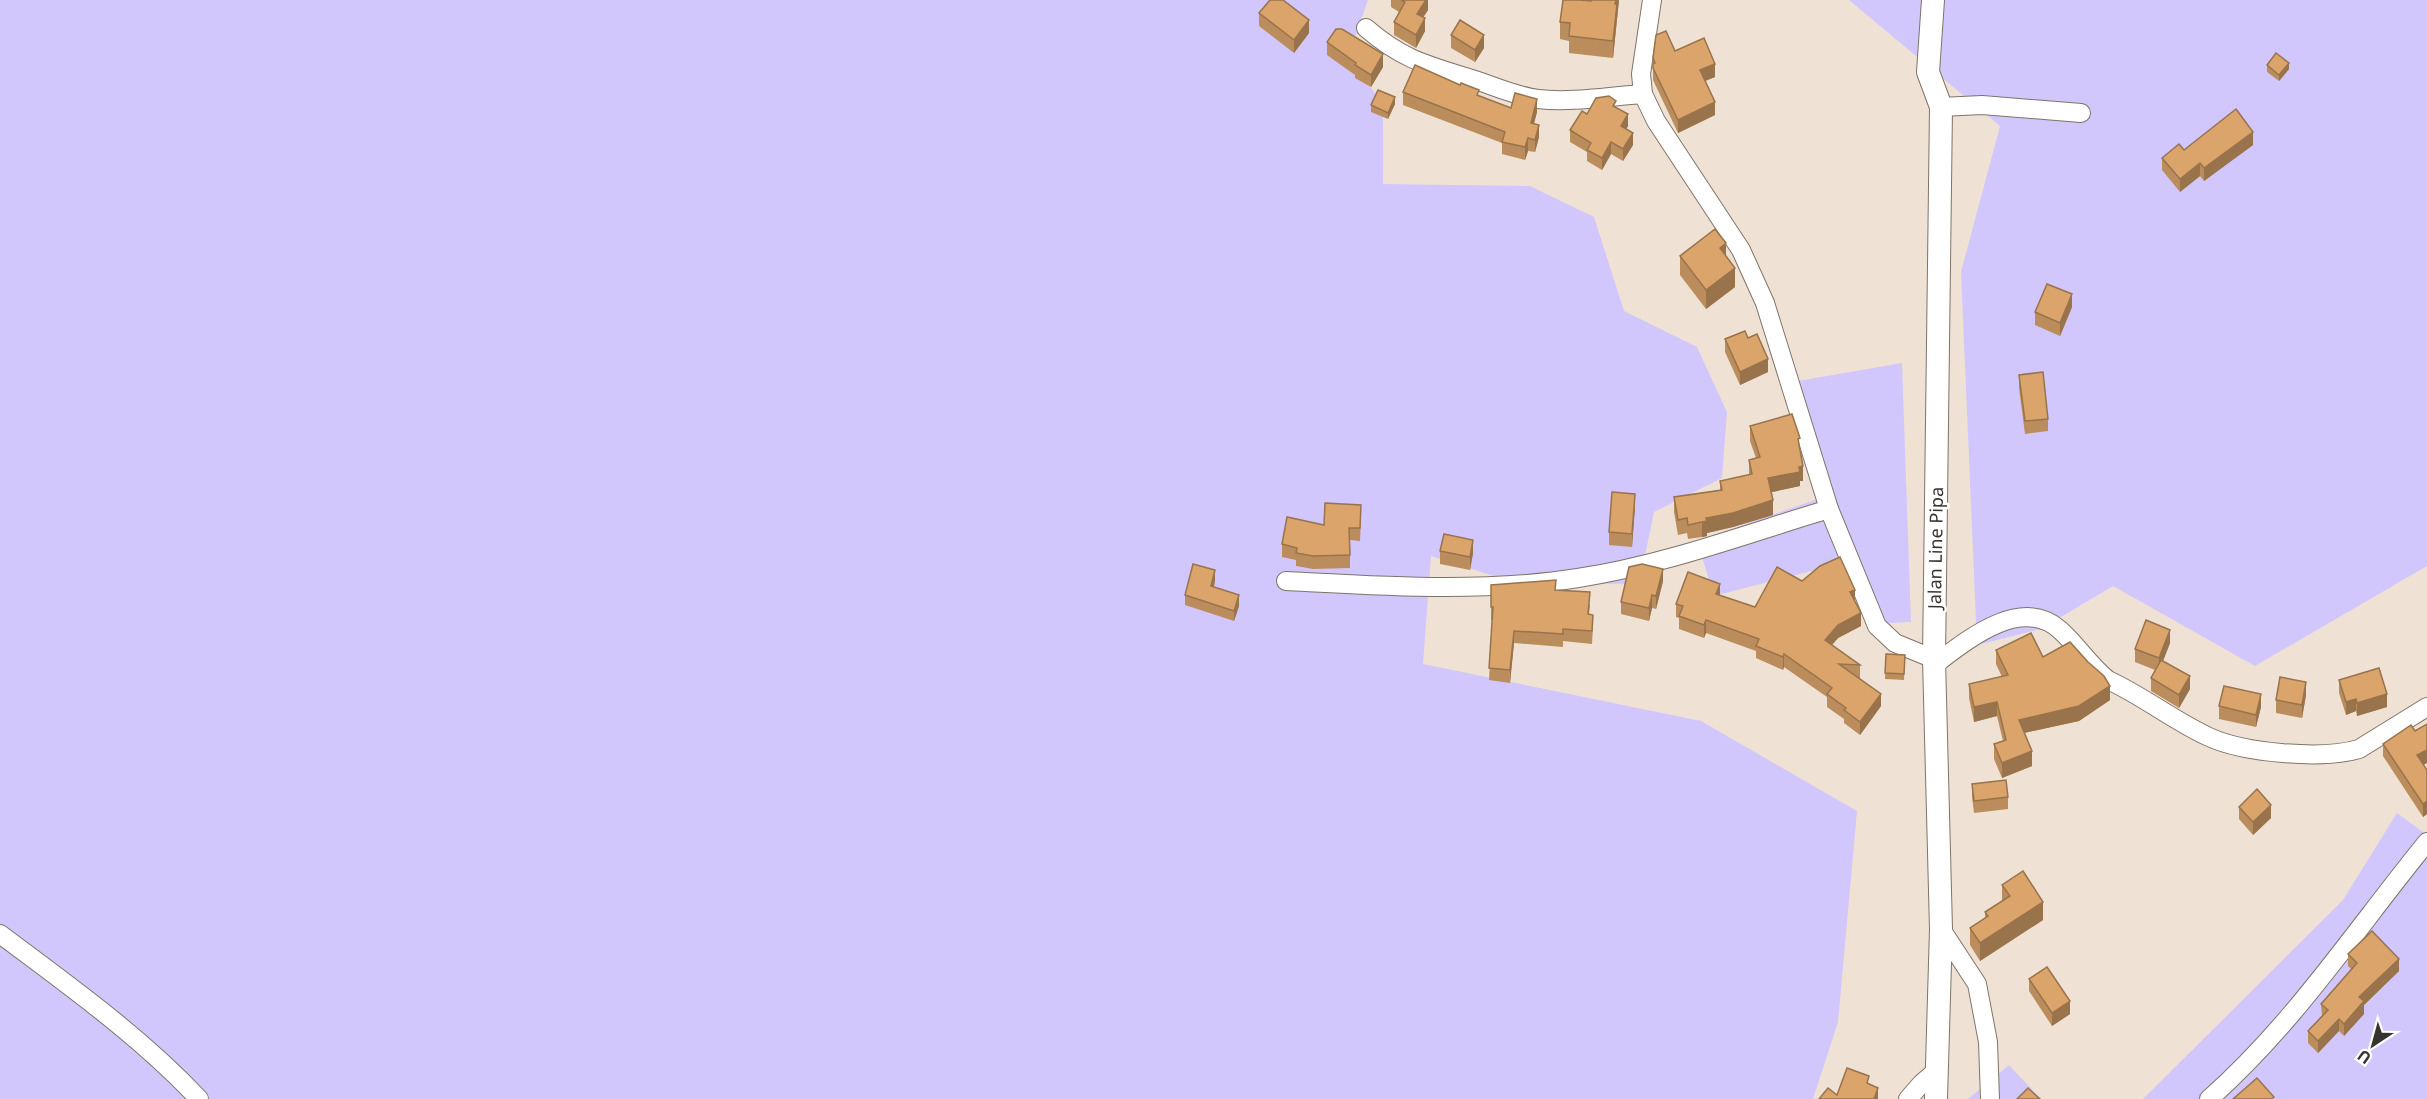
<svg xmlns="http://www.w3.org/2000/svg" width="2427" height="1099" viewBox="0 0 2427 1099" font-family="'Noto Sans',sans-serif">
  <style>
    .green { fill: #d1c7fd }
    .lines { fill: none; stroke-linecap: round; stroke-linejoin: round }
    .minor-casing { stroke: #7f7368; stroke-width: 20 }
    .major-casing { stroke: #7f7368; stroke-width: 24 }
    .minor { stroke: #fff; stroke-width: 18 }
    .major { stroke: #fff; stroke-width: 22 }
    .wall { fill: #bb8d5c }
    .shaded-wall { fill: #99734b }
    .building { fill: #daa46b; stroke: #99734b; stroke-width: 1.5 }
    .labels { text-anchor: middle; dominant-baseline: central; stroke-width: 5; stroke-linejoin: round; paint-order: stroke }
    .street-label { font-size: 18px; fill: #38332e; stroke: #fff }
  </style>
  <rect width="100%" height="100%" fill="#efe2d5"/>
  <g class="green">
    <polygon points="0,0 1368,0 1348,57 1383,104 1383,184 1530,186 1594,217 1624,311 1697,347 1727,412 1722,478 1654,512 1639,584 1516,583 1431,556 1423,664 1701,721 1857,811 1838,1022 1813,1099 0,1099"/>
    <polygon points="1849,0 2427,0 2427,566 2255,666 2113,586 2041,629 1977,645 1961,272 2000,126"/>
    <polygon points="1902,363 1911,622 1873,624 1846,562 1714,596 1697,541 1818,499 1798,381"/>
    <polygon points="2397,813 2427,835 2427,1099 2143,1099 2343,900"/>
    <polygon points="2009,1065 2041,1099 1968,1099"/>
  </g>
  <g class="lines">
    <g class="minor-casing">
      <g id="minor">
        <polyline points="1652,0 1641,74 1643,94 1656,121 1741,250 1765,303 1829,509 1877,626 1895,643 1934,659"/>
        <path d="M1366,28C1403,60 1427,65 1472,79C1494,86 1515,96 1538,99C1571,103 1610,96 1643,94"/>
        <polyline points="1941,107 1982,105 2081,113"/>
        <path d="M1286,581C1383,586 1482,593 1578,578C1664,565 1746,534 1829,509"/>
        <path d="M1934,665C1967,640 2021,595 2060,630C2078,646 2090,666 2108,680C2143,696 2174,721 2209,737C2244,753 2322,760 2359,749L2427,707"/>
        <polyline points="1941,929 1977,984 1988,1042 1990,1099"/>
        <path d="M0,934C69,986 140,1036 199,1099"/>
        <polyline points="1908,1099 1922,1083 1936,1071"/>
        <path d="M2209,1099C2294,1024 2356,929 2427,842"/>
      </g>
    </g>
    <g class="major-casing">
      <polyline id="major" points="1933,0 1928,72 1941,107 1934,659 1941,929 1936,1099"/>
    </g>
    <use href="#minor" class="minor"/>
    <use href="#major" class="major"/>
  </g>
  <g class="wall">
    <polygon points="1391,0 1428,0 1428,10 1423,17 1425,31 1416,48 1394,35 1394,22 1399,12 1391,7"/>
    <polygon points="1591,0 1619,0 1613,58 1569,53 1569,41 1560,39 1560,22 1591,1"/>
    <polygon points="1259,13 1309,33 1294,53 1259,26"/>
    <polygon points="1451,35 1484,48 1475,62 1451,48"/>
    <polygon points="1327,42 1383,67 1371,87 1355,78 1355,75 1327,55"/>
    <polygon points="1675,51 1715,77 1705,81 1715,115 1678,133 1653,80 1653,58"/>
    <polygon points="2267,65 2289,69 2279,81 2267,72"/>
    <polygon points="1460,85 1479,96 1511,108 1537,112 1534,123 1539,137 1535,152 1528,151 1525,160 1502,154 1502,143 1403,105 1403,92"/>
    <polygon points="1395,104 1388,119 1371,112 1371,105"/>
    <polygon points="1616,107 1628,126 1626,129 1633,145 1623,161 1611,154 1602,170 1587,161 1587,152 1570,142 1570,130 1587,114"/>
    <polygon points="2253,145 2204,181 2200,176 2180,192 2162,170 2162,158 2184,150"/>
    <polygon points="1680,256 1726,256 1735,287 1706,309 1680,275"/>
    <polygon points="2072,307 2060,336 2035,325 2035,312"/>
    <polygon points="1748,338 1768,372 1740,385 1725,352 1725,339"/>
    <polygon points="2019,375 2048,419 2048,431 2025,434 2019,388"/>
    <polygon points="1750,426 1800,450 1803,481 1800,481 1800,486 1771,492 1773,515 1733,527 1707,533 1707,536 1702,537 1688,539 1687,533 1678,535 1674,512 1674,497 1720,490 1720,481 1749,475 1749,460 1756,458 1750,441"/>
    <polygon points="1635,506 1632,547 1609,545 1609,532"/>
    <polygon points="1361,518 1360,541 1350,540 1350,568 1313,569 1296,566 1296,560 1282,557 1282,544 1324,525"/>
    <polygon points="1440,551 1473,553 1470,570 1440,564"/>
    <polygon points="1215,581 1214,587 1239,606 1234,621 1185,605 1185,595"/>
    <polygon points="1663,581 1656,609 1652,608 1649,621 1621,614 1621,602"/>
    <polygon points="1802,581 1855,601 1861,626 1838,638 1832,645 1860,665 1860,678 1858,678 1881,706 1860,735 1844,723 1844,719 1827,707 1827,697 1784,667 1783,670 1756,658 1756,651 1706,633 1704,638 1679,629 1679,618 1676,617 1676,604 1720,595 1755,607"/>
    <polygon points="1491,585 1556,590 1590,605 1589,614 1593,627 1592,644 1563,641 1563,647 1514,643 1510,683 1489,680 1492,620 1491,620"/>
    <polygon points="2170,643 2163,661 2190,689 2179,708 2151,691 2151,678 2155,670 2135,662 2135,649"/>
    <polygon points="1996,650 2043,657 2110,700 2079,721 2024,733 2032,766 2002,778 1994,759 1994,744 2003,741 1997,716 1974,722 1969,698 1969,684 2002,677 1996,664"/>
    <polygon points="1886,654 1905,655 1904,680 1885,679"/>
    <polygon points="2339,680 2387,707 2357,716 2356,711 2346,715 2339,693"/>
    <polygon points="2306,695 2302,718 2276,713 2276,700"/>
    <polygon points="2219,706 2261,707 2256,727 2219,719"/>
    <polygon points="2427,724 2427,763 2423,765 2427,770 2427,814 2423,817 2383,756 2383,744 2415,731"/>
    <polygon points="1972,784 2008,797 2008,809 1974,813 1972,797"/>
    <polygon points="2239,807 2271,818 2253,835 2239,819"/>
    <polygon points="2002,885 2043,920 1980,961 1970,945 1970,928 1985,918 1985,912 2002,901"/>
    <polygon points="2348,954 2399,971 2364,1005 2364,1014 2344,1036 2339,1031 2318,1053 2308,1043 2308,1031 2322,1016 2321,1004 2352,970 2348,966"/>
    <polygon points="2029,979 2070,1014 2052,1026 2029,991"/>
  </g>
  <g class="shaded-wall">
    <polygon points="1426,0 1428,0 1428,10 1417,27 1417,14"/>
    <polygon points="1616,0 1619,0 1613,58 1613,41"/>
    <polygon points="1425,18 1425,31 1416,48 1416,35"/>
    <polygon points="1309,20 1309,33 1294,53 1294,40"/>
    <polygon points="1484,35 1484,48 1475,62 1475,50"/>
    <polygon points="1383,54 1383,67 1371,87 1371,75"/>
    <polygon points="2289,63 2289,69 2279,81 2279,75"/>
    <polygon points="1715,64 1715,77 1700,83 1700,70"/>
    <polygon points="1395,97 1395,104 1388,119 1388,113"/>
    <polygon points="1537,99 1537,112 1531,135 1531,123"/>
    <polygon points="1715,102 1715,115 1678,133 1678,120"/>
    <polygon points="1628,114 1628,126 1621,138 1621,126"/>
    <polygon points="1539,125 1539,137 1535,152 1535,140"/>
    <polygon points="2253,132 2253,145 2204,181 2204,168"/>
    <polygon points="1633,133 1633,145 1623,161 1623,149"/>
    <polygon points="1528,138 1528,151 1525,160 1525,147"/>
    <polygon points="1611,142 1611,154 1602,170 1602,158"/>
    <polygon points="2200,163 2200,176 2180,192 2180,179"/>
    <polygon points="1726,243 1726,262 1720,248"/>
    <polygon points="1735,268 1735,287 1706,309 1706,290"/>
    <polygon points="2072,294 2072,307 2060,336 2060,323"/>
    <polygon points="1768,359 1768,372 1740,385 1740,372"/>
    <polygon points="1803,466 1803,481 1800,481 1800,486 1768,493 1768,478"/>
    <polygon points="1635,494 1635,506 1632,547 1632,534"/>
    <polygon points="1773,500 1773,515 1733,527 1707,533 1707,536 1702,537 1702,522 1706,518"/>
    <polygon points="1473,540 1473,553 1470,570 1470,557"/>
    <polygon points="1663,569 1663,581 1656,609 1656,596"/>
    <polygon points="1215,570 1215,581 1211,597 1211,586"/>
    <polygon points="1720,584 1720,596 1716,594"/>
    <polygon points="1855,590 1855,603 1850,592"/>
    <polygon points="1239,595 1239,606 1234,621 1234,611"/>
    <polygon points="1652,595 1652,608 1649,621 1649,608"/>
    <polygon points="1861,613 1861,626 1838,638 1825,653 1825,640 1838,625"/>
    <polygon points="1706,620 1706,633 1704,638 1704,625"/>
    <polygon points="2170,630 2170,643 2159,671 2159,658"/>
    <polygon points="1514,631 1514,643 1510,683 1510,670"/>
    <polygon points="1784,654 1784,667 1783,670 1783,657"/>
    <polygon points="2190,676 2190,689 2179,708 2179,695"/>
    <polygon points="2306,682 2306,695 2302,718 2302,705"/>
    <polygon points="2110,686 2110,700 2079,721 2019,734 2019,720"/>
    <polygon points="1881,694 1881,706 1860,735 1860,722"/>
    <polygon points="2261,694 2261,707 2256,727 2256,715"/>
    <polygon points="2387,694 2387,707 2357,716 2357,703"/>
    <polygon points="2356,699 2356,711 2346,715 2346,702"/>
    <polygon points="1997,702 1997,716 1974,722 1974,707"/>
    <polygon points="2427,750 2427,763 2417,768 2417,755"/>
    <polygon points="2032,751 2032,766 2002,778 2002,763"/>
    <polygon points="2427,801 2427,814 2423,817 2423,804"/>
    <polygon points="2271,805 2271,818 2253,835 2253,822"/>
    <polygon points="2043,902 2043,920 1980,961 1980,943"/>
    <polygon points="2399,959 2399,971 2364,1005 2364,1014 2344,1036 2344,1024 2359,997"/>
    <polygon points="2070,1001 2070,1014 2052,1026 2052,1013"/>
    <polygon points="2339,1019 2339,1031 2318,1053 2318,1041"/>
    <polygon points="1878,1088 1878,1099 1874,1099"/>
  </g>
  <g class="building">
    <polygon points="1270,0 1283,0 1309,20 1294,40 1259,13"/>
    <polygon points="1401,0 1426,0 1417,14 1425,18 1416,35 1394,22 1405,2"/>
    <polygon points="1563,0 1580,0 1591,1 1591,0 1616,0 1615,4 1617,4 1613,41 1569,36 1570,23 1560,22"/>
    <polygon points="1460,20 1484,35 1475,50 1451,35"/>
    <polygon points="1336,29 1342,29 1383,54 1371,75 1355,65 1356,63 1327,42"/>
    <polygon points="1666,31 1675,51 1704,38 1715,64 1700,70 1715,102 1678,120 1653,68 1653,64 1655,63 1653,58 1656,35"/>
    <polygon points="2276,53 2289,63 2279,75 2267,65"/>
    <polygon points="1415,65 1460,85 1461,83 1479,90 1477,95 1511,108 1515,93 1537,99 1531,123 1539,125 1535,140 1528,138 1525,147 1502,142 1505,132 1403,92"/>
    <polygon points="1378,90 1395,97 1388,113 1371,105"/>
    <polygon points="1609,96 1616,101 1613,106 1628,114 1621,126 1633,133 1623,149 1611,142 1602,158 1587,150 1591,143 1570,130 1582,111 1587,114 1596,98"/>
    <polygon points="2236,109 2253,132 2204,168 2200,163 2180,179 2162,158 2179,144 2184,150"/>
    <polygon points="1715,229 1726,243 1720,248 1735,268 1706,290 1680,256"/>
    <polygon points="2047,284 2072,294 2060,323 2035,312"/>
    <polygon points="1745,331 1748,338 1757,334 1768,359 1740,372 1725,339"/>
    <polygon points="2043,372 2048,419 2025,421 2019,375"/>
    <polygon points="1792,414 1800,438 1798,439 1803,466 1799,467 1800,472 1768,478 1773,500 1733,513 1706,518 1707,521 1702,522 1688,525 1687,518 1678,520 1674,497 1722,490 1720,481 1752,474 1749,460 1760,457 1750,426"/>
    <polygon points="1612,492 1635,494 1632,534 1609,532"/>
    <polygon points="1325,503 1361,505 1360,528 1349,528 1350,555 1313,556 1296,553 1297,548 1282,544 1287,517 1324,525"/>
    <polygon points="1444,534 1473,540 1470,557 1440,551"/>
    <polygon points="1840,557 1855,590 1850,592 1861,613 1838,625 1825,640 1860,665 1839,664 1881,694 1860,722 1844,710 1846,708 1827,694 1832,688 1784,654 1783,657 1756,646 1759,639 1706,620 1704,625 1679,616 1683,606 1676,604 1688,572 1720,584 1716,594 1755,607 1777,567 1802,581 1820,566"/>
    <polygon points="1193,564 1215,570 1211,586 1239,595 1234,611 1185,595"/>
    <polygon points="1642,564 1663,569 1656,596 1652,595 1649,608 1621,602 1629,567"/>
    <polygon points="1556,580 1555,590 1590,592 1588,614 1593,615 1592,631 1563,629 1563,634 1514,631 1510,670 1489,668 1493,607 1491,607 1491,585"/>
    <polygon points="2146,620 2170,630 2159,658 2135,649"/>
    <polygon points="2031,633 2043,657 2070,642 2088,662 2104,676 2110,686 2079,706 2019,720 2032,751 2002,763 1994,744 2006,740 1997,702 1974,707 1969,684 2008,675 1996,650"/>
    <polygon points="1886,654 1905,655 1904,674 1885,673"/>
    <polygon points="2161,660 2190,676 2179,695 2151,678"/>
    <polygon points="2379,668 2387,694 2357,703 2356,699 2346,702 2339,680"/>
    <polygon points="2280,677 2306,682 2302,705 2276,700"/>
    <polygon points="2224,686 2261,694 2256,715 2219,706"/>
    <polygon points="2427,724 2427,750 2417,755 2427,770 2427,801 2423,804 2383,744 2411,725 2415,731"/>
    <polygon points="2006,780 2008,797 1974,801 1972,784"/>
    <polygon points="2257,789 2271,805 2253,822 2239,807"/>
    <polygon points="2023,871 2043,902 1980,943 1970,928 1988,916 1985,912 2010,896 2002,885"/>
    <polygon points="2372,931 2399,959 2359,997 2364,1001 2344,1024 2339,1019 2318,1041 2308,1031 2328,1010 2321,1004 2357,963 2348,954"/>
    <polygon points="2047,967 2070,1001 2052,1013 2029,979"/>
    <polygon points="1847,1068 1869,1076 1867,1083 1878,1088 1874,1099 1819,1099 1828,1088 1837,1095"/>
    <polygon points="2257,1078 2274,1097 2271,1099 2233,1099"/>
    <polygon points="2028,1088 2040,1099 2017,1099"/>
  </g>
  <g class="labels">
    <g class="street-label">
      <text transform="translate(1935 548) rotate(-89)">Jalan Line Pipa</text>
    </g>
  </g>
  <g transform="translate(2373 1045) rotate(216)" stroke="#ffffff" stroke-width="4.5" paint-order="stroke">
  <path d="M0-4.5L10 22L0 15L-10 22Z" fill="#38332e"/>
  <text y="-9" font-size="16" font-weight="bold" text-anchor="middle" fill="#38332e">U</text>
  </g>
</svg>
